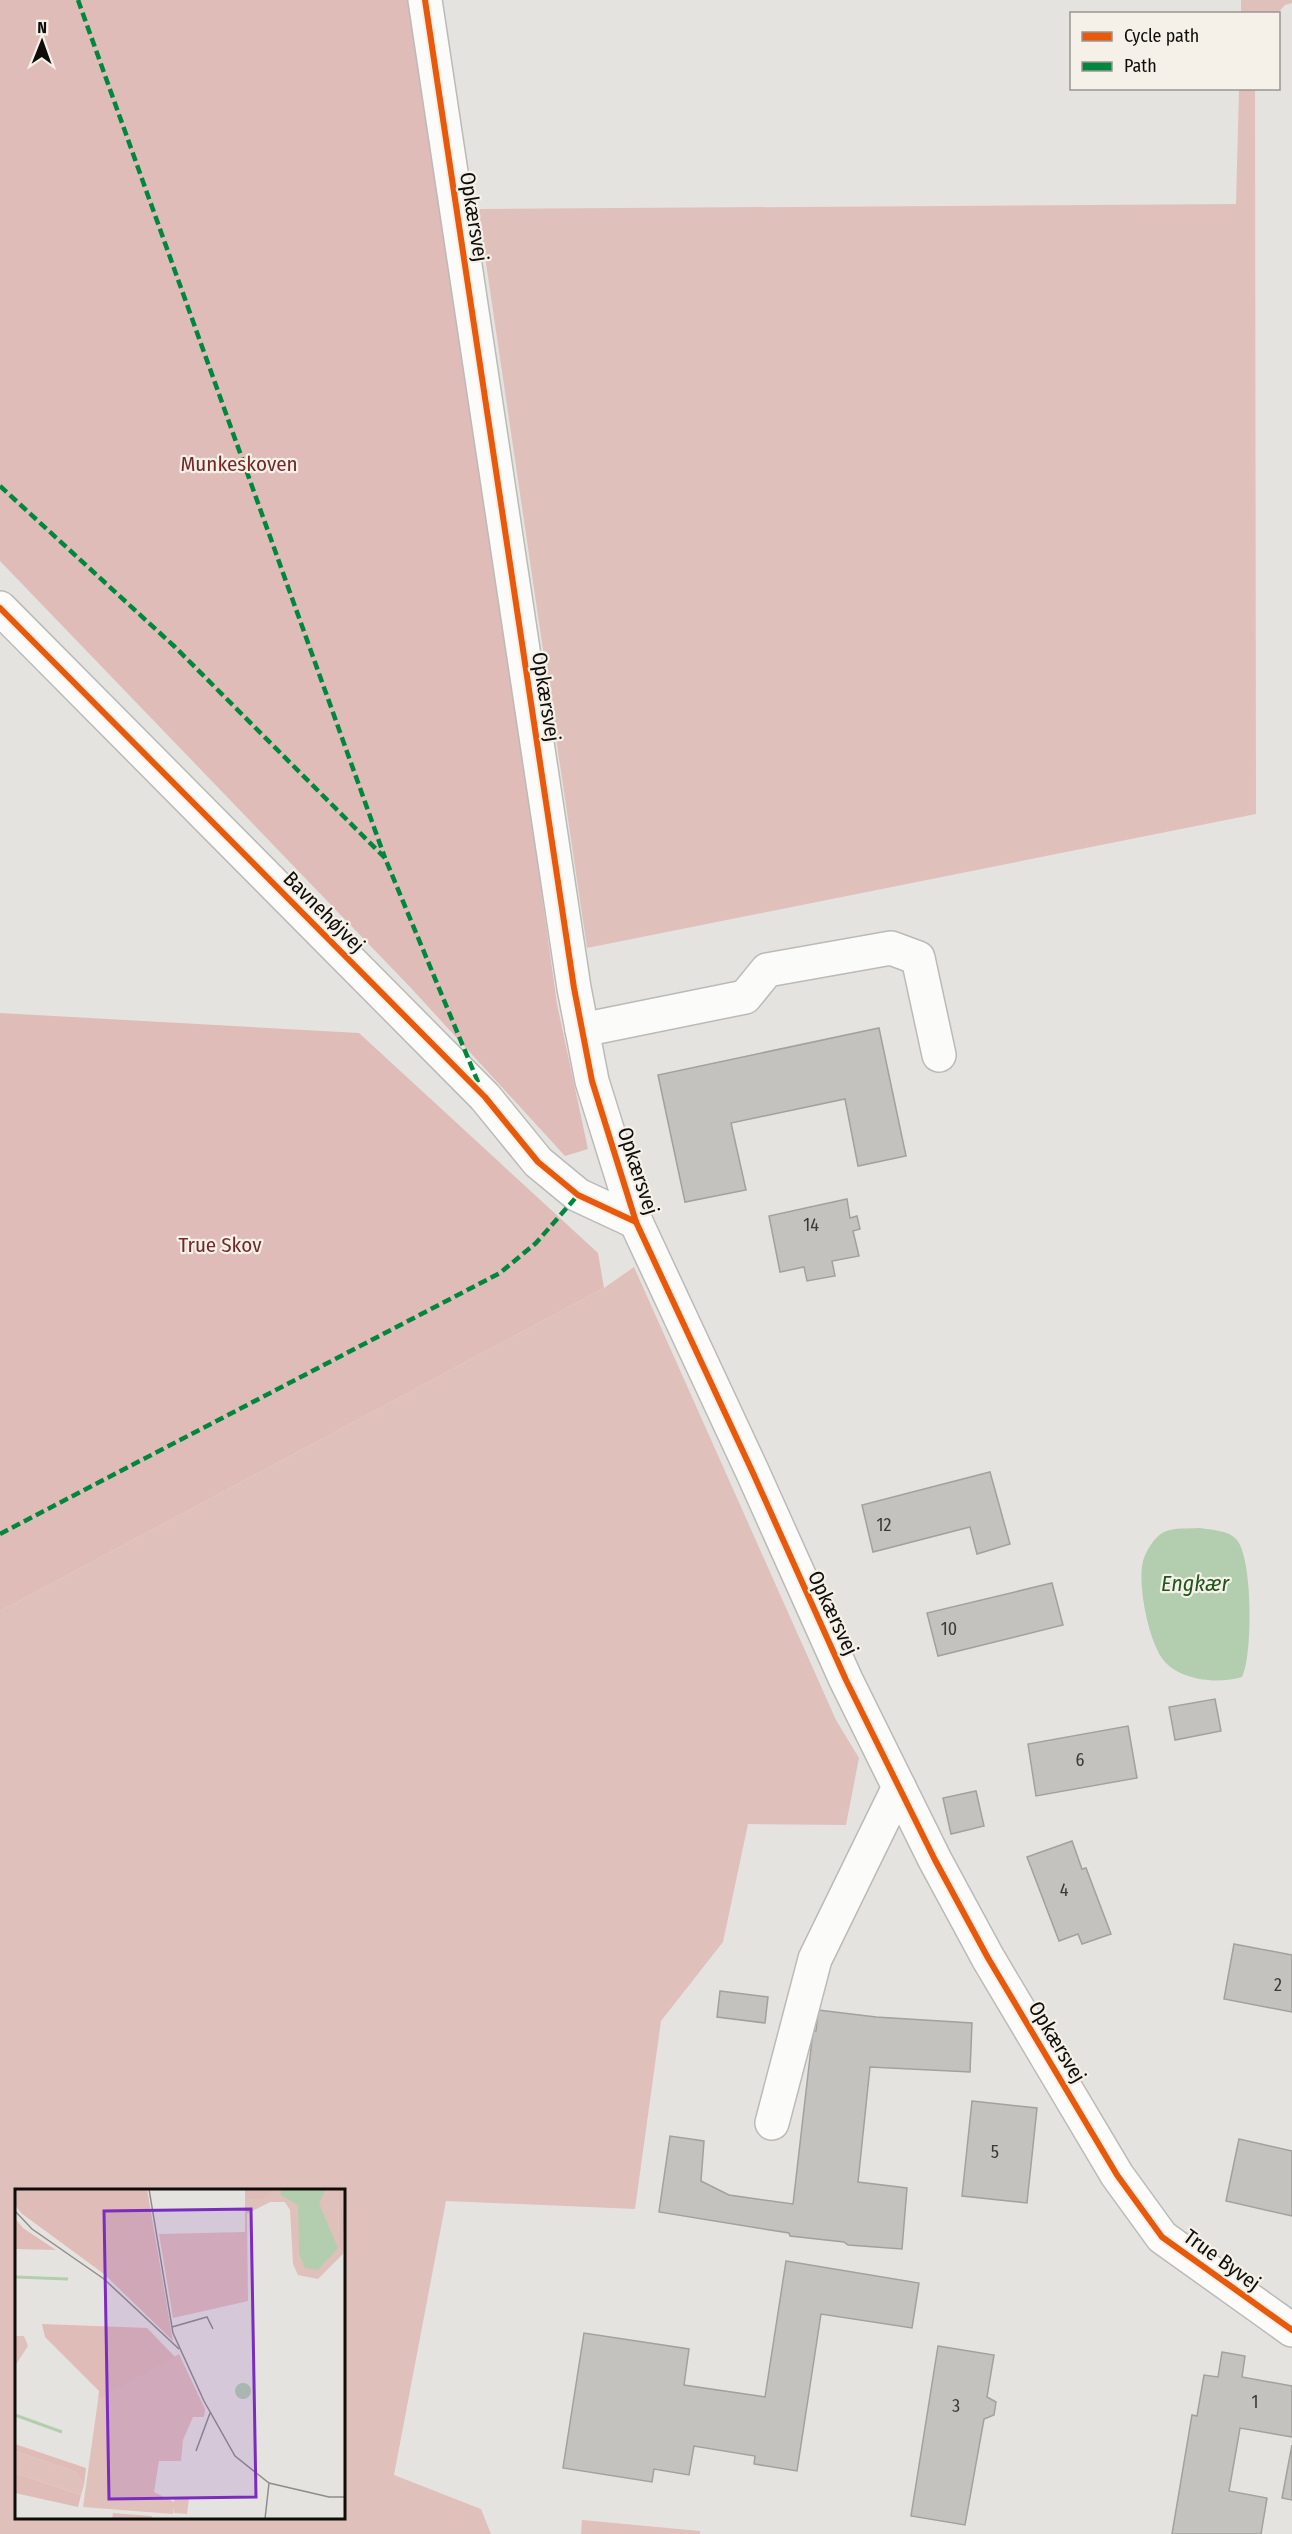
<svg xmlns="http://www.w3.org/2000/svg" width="1292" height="2534" viewBox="0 0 1292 2534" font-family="'Fira Sans Condensed',sans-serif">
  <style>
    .green { fill: #e0c0bb; fill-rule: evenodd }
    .forest { fill: #dfbcb7 }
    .water { fill: #b3ceae }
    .building { fill: #c3c2bf; stroke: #a2a19e; stroke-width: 1.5 }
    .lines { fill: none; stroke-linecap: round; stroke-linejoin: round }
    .minor-casing { stroke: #bcbab7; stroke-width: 36 }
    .minor { stroke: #fbfbfa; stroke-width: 33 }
    .quiet { stroke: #00873e; stroke-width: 4.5; stroke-dasharray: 9 4.5; stroke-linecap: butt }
    .cycleway-casing { stroke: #f5f1e9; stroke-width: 10 }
    .cycleway { stroke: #e8590c; stroke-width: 6 }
    .labels { text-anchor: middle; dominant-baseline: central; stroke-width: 4.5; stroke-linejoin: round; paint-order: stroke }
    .number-label { font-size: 18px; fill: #3b3a37 }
    .street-label { font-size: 21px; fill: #0e0d0a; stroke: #f5f1e9 }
    .park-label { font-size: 21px; fill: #732a26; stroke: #f5f1e9 }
    .water-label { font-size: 22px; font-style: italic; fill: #20551c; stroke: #f5f1e9 }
    .inset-river { fill: none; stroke: #b3ceae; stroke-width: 3 }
    .inset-road { fill: none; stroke: #8f8d8a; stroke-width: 1.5 }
    .view { fill: #7b2cbf; fill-opacity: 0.15; stroke: #7b2cbf; stroke-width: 3 }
    .inset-edge { fill: none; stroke: #0e0d0a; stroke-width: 3 }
  </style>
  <rect width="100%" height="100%" fill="#e5e3df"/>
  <g class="green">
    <polygon points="1241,0 1292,0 1292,3 1285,5 1278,13 1241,13"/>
    <polygon points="1239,89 1255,89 1256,814 587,948 478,209 1236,204"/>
    <path d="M634,1267L836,1720L859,1758L846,1825L748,1824L723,1942L661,2021L635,2209L446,2201L394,2475L481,2509L491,2534H0V1611L604,1288ZM16,2190H344V2518H16Z"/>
    <polygon points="582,2520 700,2531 700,2534 581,2534"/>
  </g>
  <g class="forest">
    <polygon points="0,0 409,0 511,672 557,1004 588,1149 565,1156 411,988 0,561"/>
    <polygon points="0,1013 359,1033 598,1253 604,1288 0,1611"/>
  </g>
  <path class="water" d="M1200,1528C1211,1530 1228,1530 1236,1539C1253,1555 1253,1657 1242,1677C1220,1684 1182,1681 1165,1662C1149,1645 1137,1584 1143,1561C1146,1551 1154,1537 1164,1532C1174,1527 1190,1529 1200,1528Z"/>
  <g class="building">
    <polygon points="879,1028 906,1156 858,1166 845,1099 731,1123 746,1190 685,1202 658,1075"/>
    <polygon points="847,1199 850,1218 857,1216 860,1229 853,1231 859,1256 832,1261 835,1276 807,1281 804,1267 780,1272 769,1216"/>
    <polygon points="990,1472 1010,1544 977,1554 970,1527 873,1552 862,1505"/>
    <polygon points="1052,1583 1063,1625 938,1656 927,1613"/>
    <polygon points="1215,1699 1221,1731 1175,1740 1169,1707"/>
    <polygon points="1128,1726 1137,1778 1036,1796 1028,1744"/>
    <polygon points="976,1791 984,1826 951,1834 943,1798"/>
    <polygon points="1072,1841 1082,1869 1086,1868 1111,1934 1082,1944 1078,1934 1059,1941 1027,1857"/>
    <polygon points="1234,1944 1292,1955 1292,2012 1224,1999"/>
    <polygon points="720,1991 768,1997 765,2023 717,2017"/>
    <polygon points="818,2010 876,2017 972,2023 970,2072 870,2067 858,2182 907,2188 902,2249 848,2245 844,2242 790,2236 789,2233 659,2212 670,2136 704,2141 701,2181 729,2195 793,2204 813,2031 816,2031"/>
    <polygon points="972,2101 1037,2108 1027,2203 962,2196"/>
    <polygon points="1239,2139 1292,2151 1292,2216 1226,2201"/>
    <polygon points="786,2261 919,2283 912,2328 821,2314 797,2471 754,2464 755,2456 694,2446 689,2475 654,2469 652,2482 563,2468 584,2333 689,2349 684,2385 765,2397"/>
    <polygon points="938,2346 994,2355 987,2397 996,2402 994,2415 984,2419 965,2525 911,2516"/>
    <polygon points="1222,2352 1245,2356 1242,2377 1292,2386 1292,2437 1240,2428 1229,2491 1267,2498 1261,2534 1172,2534 1192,2415 1197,2416 1204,2375 1218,2377"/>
    <polygon points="1292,2445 1292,2500 1282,2498"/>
  </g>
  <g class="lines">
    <g class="minor-casing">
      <g id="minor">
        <polyline points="425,0 574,988 592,1081 636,1222 753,1473 846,1680 935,1860 988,1958 1117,2175 1162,2237 1292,2330"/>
        <polyline points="0,608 485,1097 538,1162 578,1195 636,1222"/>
        <polyline points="582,1030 745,997 767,970 891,948 918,958 939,1055"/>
        <polyline points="772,2123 815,1959 899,1787"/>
      </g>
    </g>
    <use href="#minor" class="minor"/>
    <g class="quiet">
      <polyline points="78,0 385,858"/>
      <polyline points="0,486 175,647 385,858 480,1087"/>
      <polyline points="0,1534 500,1273 536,1243 578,1195"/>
    </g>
    <g class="cycleway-casing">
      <g id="cycleway">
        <polyline points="425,0 574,988 592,1081 636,1222 753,1473 846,1680 935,1860 988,1958 1117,2175 1162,2237 1292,2330"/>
        <polyline points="0,608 485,1097 538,1162 578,1195 636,1222"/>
      </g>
    </g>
    <use href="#cycleway" class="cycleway"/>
  </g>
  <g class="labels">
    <g class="number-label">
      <text x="811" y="1225">14</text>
      <text x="884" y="1525">12</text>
      <text x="949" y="1629">10</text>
      <text x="1080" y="1760">6</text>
      <text x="1064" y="1890">4</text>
      <text x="1278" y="1985">2</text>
      <text x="995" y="2152">5</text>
      <text x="1255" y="2402">1</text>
      <text x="956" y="2406">3</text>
    </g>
    <g class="street-label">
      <text transform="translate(474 217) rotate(81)">Opkærsvej</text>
      <text transform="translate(546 697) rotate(81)">Opkærsvej</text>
      <text transform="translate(324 912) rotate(45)">Bavnehøjvej</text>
      <text transform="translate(638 1171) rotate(72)">Opkærsvej</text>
      <text transform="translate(833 1613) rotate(65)">Opkærsvej</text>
      <text transform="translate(1057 2042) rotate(59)">Opkærsvej</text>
      <text transform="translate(1222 2260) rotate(36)">True Byvej</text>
    </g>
    <g class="park-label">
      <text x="239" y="464">Munkeskoven</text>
      <text x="220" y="1245">True Skov</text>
    </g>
    <g class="water-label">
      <text x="1195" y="1583">Engkær</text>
    </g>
  </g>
  <g transform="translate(15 2189)">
    <rect width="330" height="330" fill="#e5e3df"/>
    <path d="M261,0H323L324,59L328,65L303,90L283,86L278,75L275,21L270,13H255L232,25L233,112L158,129L144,45L230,43V10L246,9ZM0,147H9L13,157L0,177ZM164,165L190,220L189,228H178L168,251L166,272H144L139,303L159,313L160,308L174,309L172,325L159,324V318L158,325L68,318L83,211ZM0,262L61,283L69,296L66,306L0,284ZM98,324L137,327V330H97Z" fill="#e0c0bb"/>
    <path d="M0,0H132L158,152L89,85L6,24L0,16ZM230,0H261L246,10H230ZM323,0H330L328,65L324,59ZM0,29L8,39L41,61L0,60ZM27,135L132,139L160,168L83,211L84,202L30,148ZM0,255L71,279L69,296L61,283L0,262ZM0,284L66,306L63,318L0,304Z" fill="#dfbcb7"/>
    <path d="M267,0H311L304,14L323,59L303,81L290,79L284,65L283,16L265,6ZM220 202a8 8 0 1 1 16 0a8 8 0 1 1-16 0Z" fill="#b3ceae"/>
    <path class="inset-river" d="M0,88L53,90M0,226L47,243"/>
    <path class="inset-road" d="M134,0L158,144L189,212L220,267L254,294L314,308H330M0,22L17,40L89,90L164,160M157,138L192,128L198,140M181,262L195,224M250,330L254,294"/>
    <path class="view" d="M236,20L241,308L94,310L89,22Z"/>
    <rect width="330" height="330" class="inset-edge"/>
  </g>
  <rect x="1070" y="12" width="210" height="78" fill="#f5f1e9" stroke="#999690" stroke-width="1.5"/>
  <rect x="1082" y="32" width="30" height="9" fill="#e8590c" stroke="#999690" stroke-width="1.5"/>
  <text x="1124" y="42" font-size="18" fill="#0e0d0a">Cycle path</text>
  <rect x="1082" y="62" width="30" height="9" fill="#00873e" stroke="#999690" stroke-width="1.5"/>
  <text x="1124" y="72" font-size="18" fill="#0e0d0a">Path</text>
  <g transform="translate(42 42) rotate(1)" stroke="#f5f1e9" stroke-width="4.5" paint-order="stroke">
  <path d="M0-4.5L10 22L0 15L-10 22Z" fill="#0e0d0a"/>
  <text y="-9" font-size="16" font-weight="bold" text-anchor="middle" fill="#0e0d0a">N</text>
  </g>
</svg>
